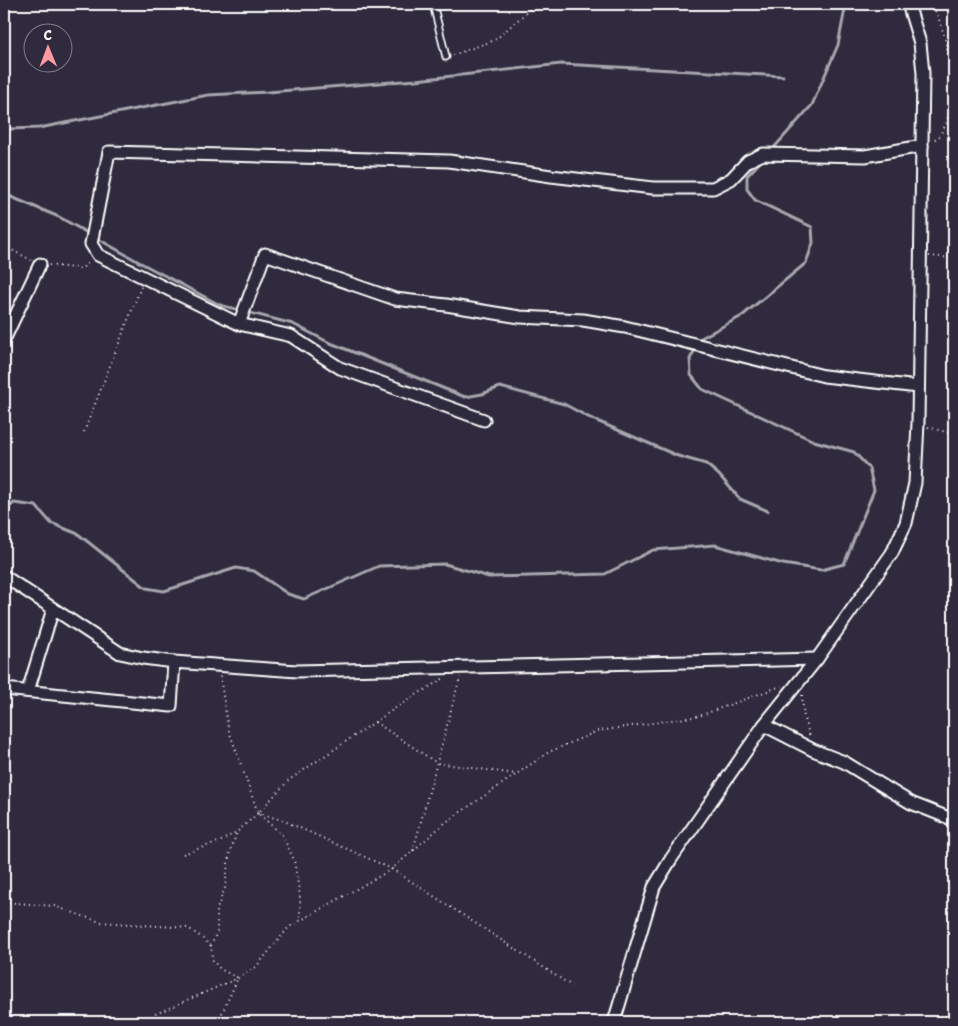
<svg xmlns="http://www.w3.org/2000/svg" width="958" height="1026" viewBox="0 0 958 1026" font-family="'Shantell Sans',sans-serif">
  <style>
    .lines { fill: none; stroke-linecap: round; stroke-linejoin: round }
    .stream { stroke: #a7a6ad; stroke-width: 3 }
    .service-casing { stroke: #fff; stroke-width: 9 }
    .minor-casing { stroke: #fff; stroke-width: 15 }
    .path { stroke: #fff; stroke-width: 2; stroke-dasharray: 1 4; stroke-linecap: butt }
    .service { stroke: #2f2a3d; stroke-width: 5.5 }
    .minor { stroke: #2f2a3d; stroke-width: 11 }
  </style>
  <rect width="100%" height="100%" fill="#2f2a3d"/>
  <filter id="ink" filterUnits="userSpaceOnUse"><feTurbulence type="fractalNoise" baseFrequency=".02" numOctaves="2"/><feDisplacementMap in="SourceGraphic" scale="10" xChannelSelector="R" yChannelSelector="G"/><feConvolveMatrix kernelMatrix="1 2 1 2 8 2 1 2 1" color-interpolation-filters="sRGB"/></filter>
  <g filter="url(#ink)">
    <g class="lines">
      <g class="stream">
        <polyline points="4,131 9,129 39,128 208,95 268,92 416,80 561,64 783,76"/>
        <polyline points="771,151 812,105 838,45 846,4"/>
        <polyline points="4,194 59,217 139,262 220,305 293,324 328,342 465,397 482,394 500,387 564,404 590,418 678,456 706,464 719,475 740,499 768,511"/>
        <polyline points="4,511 14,503 36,506 51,523 78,534 146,588 164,591 236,568 254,571 288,594 304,599 379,566 445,564 489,577 605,574 653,550 715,545 783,564 821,570 844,564 874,490 869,468 854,452 814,441 702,389 691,375 690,359 701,338 742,316 806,263 813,243 812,227 755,200 747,189 747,176 763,159"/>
      </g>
      <g class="service-casing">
        <polyline id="service" points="433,4 446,57"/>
      </g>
      <g class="minor-casing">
        <g id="minor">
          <polyline points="239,324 265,254 395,299 446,305 520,317 583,320 625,327 824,376 918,387"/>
          <polyline points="4,340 40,264"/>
          <polyline points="484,420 340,368 291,336 239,324 98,255 91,244 109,152 449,161 551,176 653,188 713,188 731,179 748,161 763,154 865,156 922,146"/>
          <polyline points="4,576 120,653 143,658 174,662 297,671 817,659"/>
          <polyline points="4,689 171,706 174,662"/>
          <polyline points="28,691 53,609"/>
          <polyline points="764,725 813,750 844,762 911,803 954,820"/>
          <polyline points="614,1022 654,887 671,859 764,725 817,659 892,553 906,523 915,483 918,423 923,73 920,43 908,4"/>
        </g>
      </g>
      <g class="path">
        <polyline points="928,4 937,13 945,38 951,66 953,93 947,122 939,137 932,141"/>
        <polyline points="453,55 495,40 529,10 549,4"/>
        <polyline points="4,246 31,260"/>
        <polyline points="929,256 954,258"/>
        <polyline points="49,265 81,269 89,262"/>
        <polyline points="928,427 954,434"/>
        <polyline points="84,432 141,287"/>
        <polyline points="220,676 228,728 258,813 282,835 294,860 300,896 300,920"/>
        <polyline points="802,695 804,719 810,737"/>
        <polyline points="375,722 437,763 516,774"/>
        <polyline points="258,813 282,820 392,869 572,986"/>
        <polyline points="413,851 460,677"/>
        <polyline points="183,854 221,841 238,831 258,813 289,780 403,703 444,678"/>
        <polyline points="4,902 54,906 100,922 188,928 201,937 211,946 213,961 220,969 238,978 218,1022"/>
        <polyline points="211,946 217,932 217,909 225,888 229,855 237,832"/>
        <polyline points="137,1022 238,978 256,967 289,927 392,869 446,822 549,752 598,731 699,716 781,686"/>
      </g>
      <use href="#service" class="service"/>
      <use href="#minor" class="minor"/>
    </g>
  </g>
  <rect width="958" height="1026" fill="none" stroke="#2f2a3d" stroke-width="20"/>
  <rect x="10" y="10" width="938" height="1006" fill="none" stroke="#fff" stroke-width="2" filter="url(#ink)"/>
  <g transform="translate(48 48) rotate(359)"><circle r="24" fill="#2f2a3d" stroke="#827f8b"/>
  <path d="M0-4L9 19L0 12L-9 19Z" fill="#ff9aa2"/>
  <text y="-8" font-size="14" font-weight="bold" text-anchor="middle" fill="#ffffff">С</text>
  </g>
</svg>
